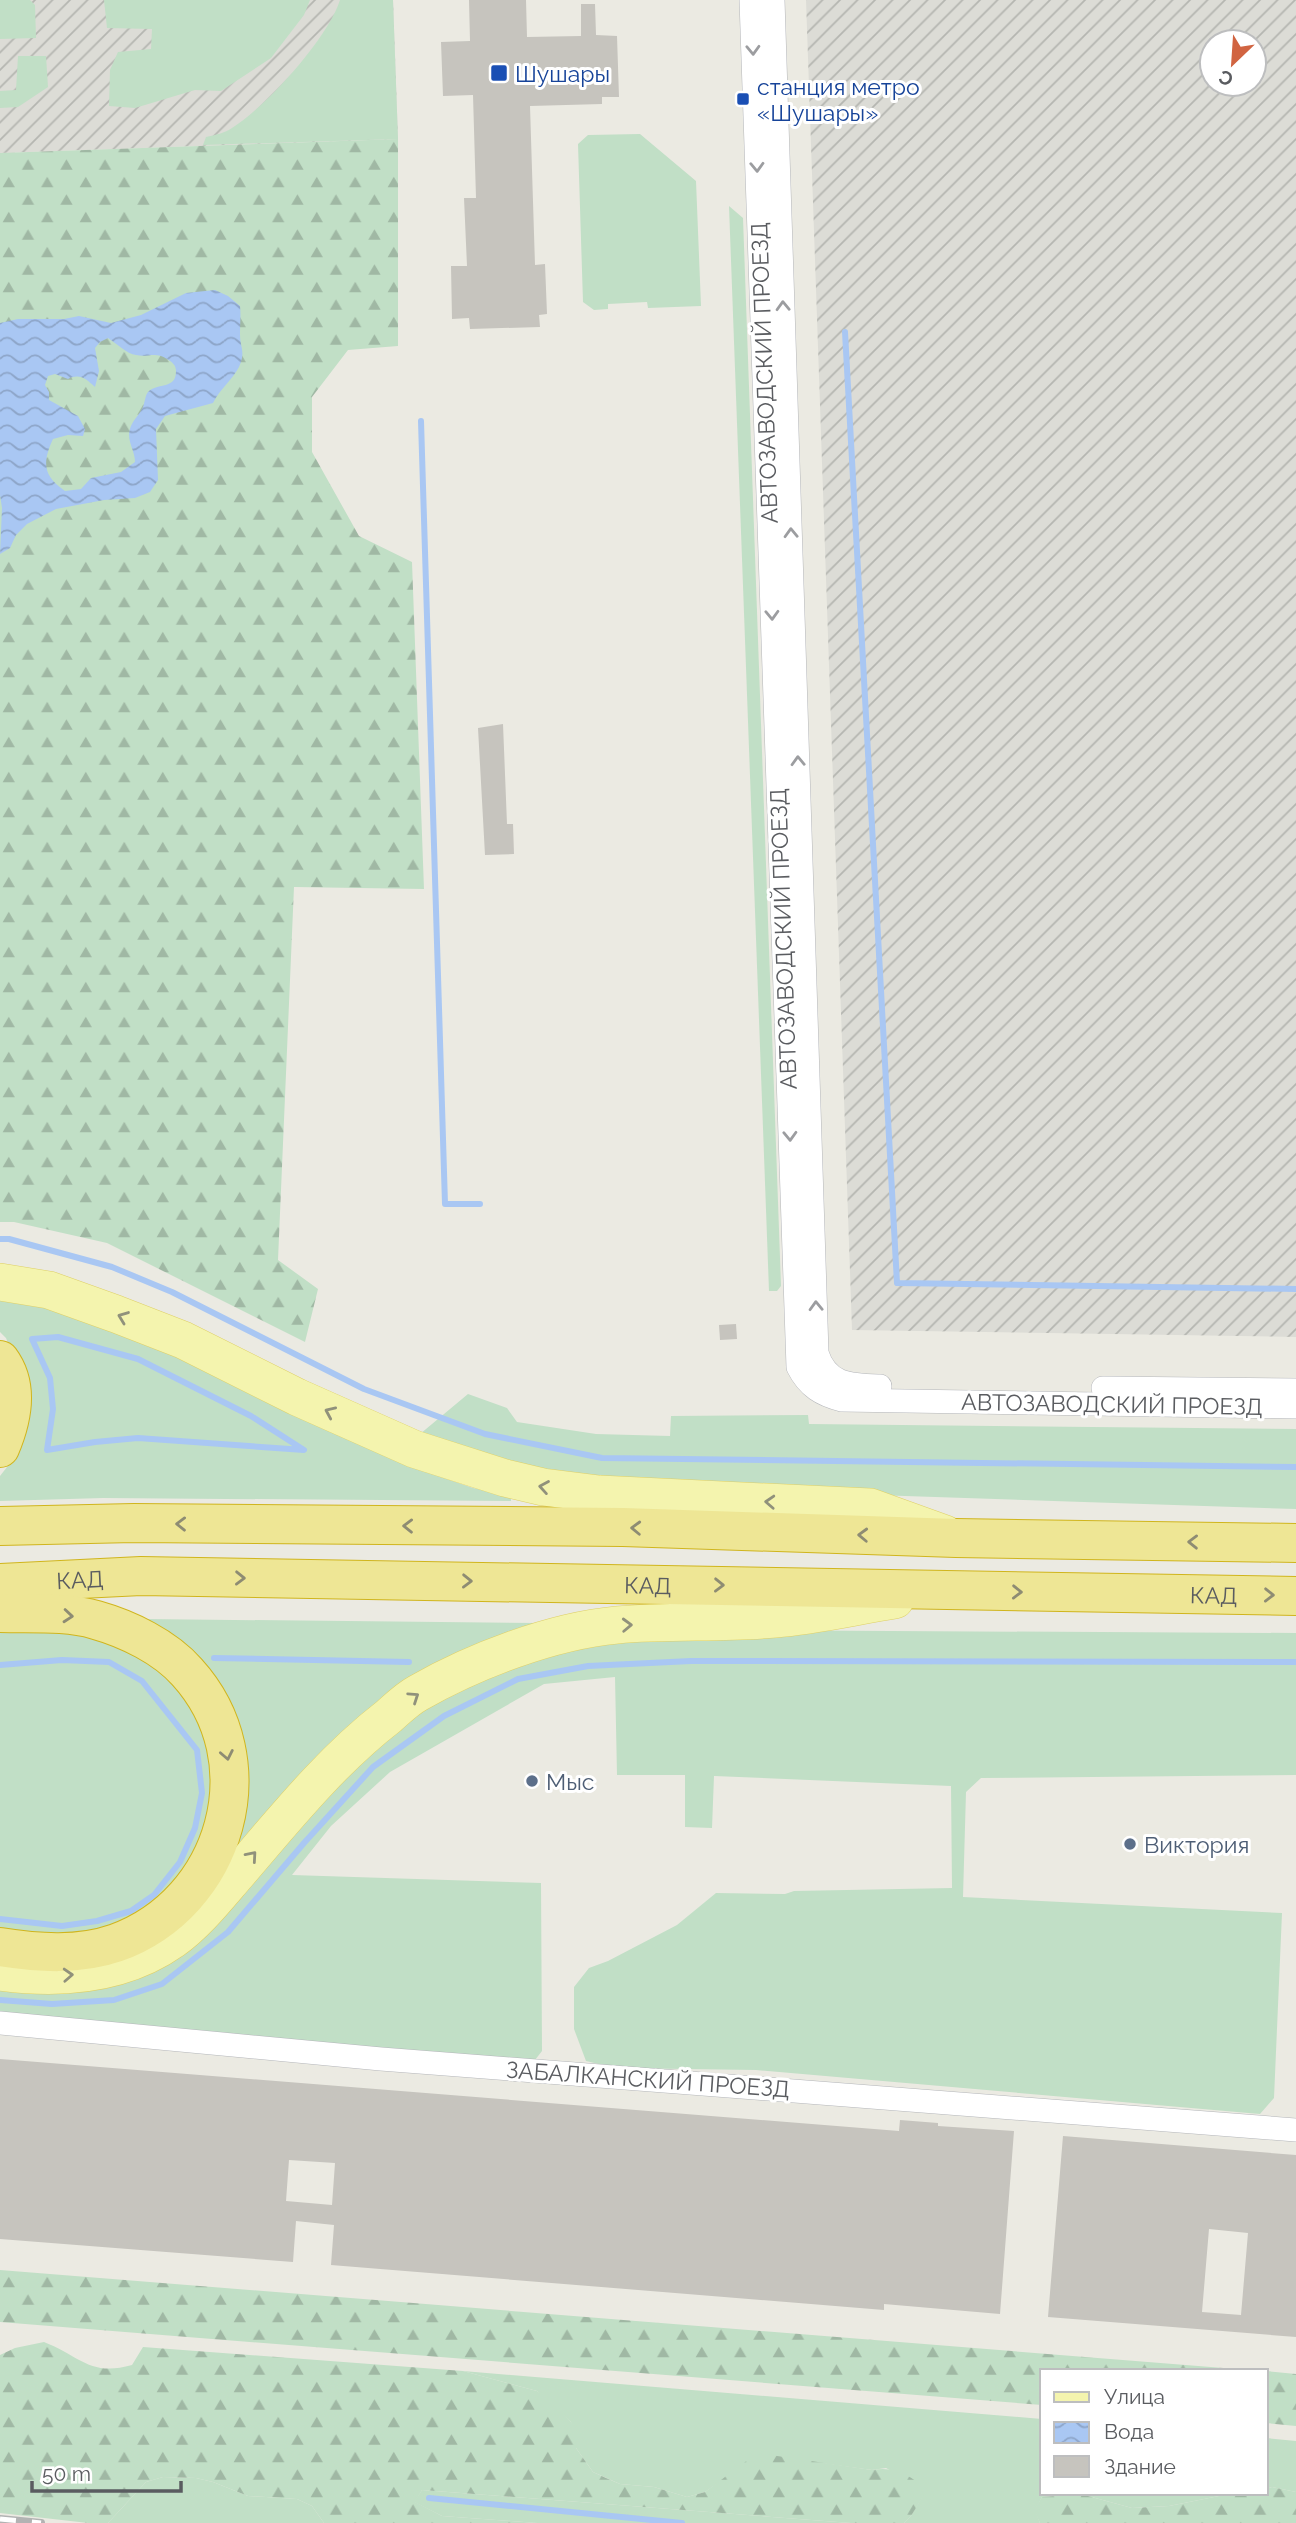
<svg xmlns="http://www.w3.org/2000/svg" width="1296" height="2523" viewBox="0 0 1296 2523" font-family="Raleway,sans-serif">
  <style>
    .industrial { fill: url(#industrial-furrows); fill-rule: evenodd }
    .grass { fill: #c1dfc6 }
    .forest { fill: url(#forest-firs) }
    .water { fill: url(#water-waves); fill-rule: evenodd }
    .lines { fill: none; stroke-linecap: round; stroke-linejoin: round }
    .stream { stroke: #a9c7f3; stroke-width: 6 }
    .building { fill: #c6c4be; fill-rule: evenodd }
    .minor-casing { stroke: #b4b6ba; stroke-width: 24 }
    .primary-casing { stroke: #ded068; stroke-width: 38 }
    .motorway-casing { stroke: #d0b51d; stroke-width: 40 }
    .minor { stroke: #fff; stroke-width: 23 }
    .primary { stroke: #f4f4ae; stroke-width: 37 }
    .motorway { stroke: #eee695; stroke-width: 38 }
    .rail-casing { stroke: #b2b3b3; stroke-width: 8 }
    .rail { stroke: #fff; stroke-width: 5; stroke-dasharray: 16; stroke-linecap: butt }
    .oneway { stroke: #9c9da0 }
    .oneway2 { stroke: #90917b }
    .oneway3 { stroke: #8e8c73 }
    .transit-dot { fill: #1a4fb4; stroke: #fff; stroke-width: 2.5 }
    .service-dot { fill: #5c6f8a; stroke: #fff; stroke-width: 2.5 }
    .labels { text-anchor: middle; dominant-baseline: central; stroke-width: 6; stroke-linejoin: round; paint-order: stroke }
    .transit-label { font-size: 23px; fill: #164399; stroke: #fff; text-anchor: start }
    .street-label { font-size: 23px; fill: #5a5c60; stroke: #fff }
    .service-label { font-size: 23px; fill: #4e5e75; stroke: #fff; text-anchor: start }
  </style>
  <defs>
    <pattern id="industrial-furrows" width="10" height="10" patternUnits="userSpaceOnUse" patternTransform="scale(1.75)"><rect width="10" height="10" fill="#dcdcd6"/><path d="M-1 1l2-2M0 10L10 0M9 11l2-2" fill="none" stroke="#b5b6b1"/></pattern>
    <pattern id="forest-firs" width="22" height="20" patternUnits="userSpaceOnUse" patternTransform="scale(1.75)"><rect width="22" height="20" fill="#c1dfc6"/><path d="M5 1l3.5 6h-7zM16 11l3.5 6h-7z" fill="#a0b8a4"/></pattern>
    <pattern id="water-waves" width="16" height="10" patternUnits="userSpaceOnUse" patternTransform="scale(1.75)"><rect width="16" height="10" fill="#a9c7f3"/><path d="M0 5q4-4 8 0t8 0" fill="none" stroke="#8da5c8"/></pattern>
  </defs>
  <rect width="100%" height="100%" fill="#ebeae2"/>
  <g class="industrial">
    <polygon points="0,0 393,0 398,139 0,153"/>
    <path d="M806,0H1296V1337L852,1330ZM1254,42V84H1212V42Z"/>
  </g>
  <g class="grass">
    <polygon points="0,0 30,0 35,5 36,38 0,39"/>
    <polygon points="104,0 310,0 304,15 271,58 221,91 195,90 135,108 109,106 110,70 118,52 151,49 152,29 107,28"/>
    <path d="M340,0H393L398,139L203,145L206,137C215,135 225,133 232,128C266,107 328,38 340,0Z"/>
    <polygon points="18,56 46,56 48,87 18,107 0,108 0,91 16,90"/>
    <polygon points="640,134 696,181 701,306 648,308 647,302 608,304 608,309 594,310 583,302 578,144 588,135"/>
    <polygon points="729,206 743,218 781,1286 777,1291 769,1291"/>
    <polygon points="0,1297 95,1320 427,1472 473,1488 511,1496 511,1501 103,1498 0,1501 0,1476 14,1458 24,1383 6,1338 0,1332"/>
    <polygon points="468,1394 507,1408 517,1422 596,1434 670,1436 671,1416 808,1415 809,1424 1296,1429 1296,1509 638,1487 529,1474 414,1439"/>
    <polygon points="143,1619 540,1623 449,1661 229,1857 245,1788"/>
    <polygon points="68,1627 140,1649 185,1691 209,1740 216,1791 204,1838 181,1879 145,1916 101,1935 0,1932 0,1628"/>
    <polygon points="689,1630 1296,1633 1296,1775 981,1778 966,1792 963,1897 1282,1913 1274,2098 1260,2114 756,2070 616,2068 586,2061 574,2029 574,1987 589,1968 608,1961 677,1925 716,1893 785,1894 794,1891 952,1888 951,1786 714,1776 712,1828 685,1827 685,1775 617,1775 615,1677 544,1684 390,1772 331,1826 292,1875 541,1883 542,2051 535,2060 369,2049 0,2012 0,1982 49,1988 320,1795 415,1711 546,1651"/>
    <polygon points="463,2371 1042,2419 1042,2493 1234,2493 1169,2506 1132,2508 1088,2496 1070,2495 1042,2497 1035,2510 1040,2523 904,2523 911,2516 926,2490 886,2468 872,2470 776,2457 730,2475 705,2492 687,2497 654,2487 620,2484 593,2472 576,2448 571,2422 537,2391"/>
    <polygon points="1266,2438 1296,2441 1296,2492 1272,2487 1266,2489"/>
    <polygon points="163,2477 196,2478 213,2482 248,2496 297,2499 312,2506 324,2523 108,2523 146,2482"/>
    <polygon points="422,2490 851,2523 537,2523 442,2516 414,2502"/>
  </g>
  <g class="forest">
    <polygon points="398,139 398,346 348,350 312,397 312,452 359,536 412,562 424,889 294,887 278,1260 318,1289 305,1342 107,1243 14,1222 0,1222 0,153"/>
    <polygon points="0,2270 1261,2371 1042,2371 1042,2405 0,2322"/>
    <path d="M44,2342C80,2356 90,2377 132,2365L143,2347L463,2371L537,2391L550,2400L571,2422L578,2434L576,2448L593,2472L606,2478L620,2484L654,2487L687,2497L705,2492L757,2453L872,2470C896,2466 909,2475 927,2490L911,2516L904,2523H851L422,2490L415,2502L442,2516L537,2523H324L312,2506L297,2499L248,2496L213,2482L196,2478L163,2477L146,2482L108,2523H88L0,2513V2355L15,2348Z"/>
    <polygon points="1266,2371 1296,2374 1296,2426 1266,2423"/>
    <polygon points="1272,2487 1296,2492 1296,2523 1040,2523 1034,2510 1042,2497 1070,2495 1088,2496 1132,2508 1169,2506 1234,2493 1266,2493 1266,2489"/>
  </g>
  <path class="water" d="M215,290L228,296L240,306C241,316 240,324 240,334C240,348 246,352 239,367C232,380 220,389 213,403L165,416L156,429L158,480L150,492L135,498L104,500L56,509L27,524L16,535L10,548L0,554L2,508L0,495V323L18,319H64L79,316L111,323L141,315L186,293ZM108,338C116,343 127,354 136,355C148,358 155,351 167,359C172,362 176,365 176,371C176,390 158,382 148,392C145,396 145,402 143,407C140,414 134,419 131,426C125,440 135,449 135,462L121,472L91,478L81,489L65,491C43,476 42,463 53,439L68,435L83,436L85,429L78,416L49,400V392L45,385L48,376L55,374L68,379C80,373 86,379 95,387L99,371L95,348L100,342Z"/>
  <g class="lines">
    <g class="stream">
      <polyline points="845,332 897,1283 1296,1289"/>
      <polyline points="421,421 445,1204 480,1204"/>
      <polyline points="0,1239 9,1239 112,1267 172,1292 364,1389 485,1434 602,1458 1296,1467"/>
      <polygon points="58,1337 138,1359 251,1416 304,1450 138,1438 95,1442 47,1450 53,1409 50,1378 32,1339"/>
      <polyline points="214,1658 409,1662"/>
      <polyline points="0,1665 62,1660 109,1662 142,1681 197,1750 202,1793 195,1828 180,1862 154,1895 131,1911 97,1921 62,1926 0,1919"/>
      <polyline points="0,2000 52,2004 114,2000 162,1984 228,1932 304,1843 373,1767 444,1716 518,1679 588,1666 691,1661 1296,1662"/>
      <polyline points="429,2498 682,2523"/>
    </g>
  </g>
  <g class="building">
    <polygon points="469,0 526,0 527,37 581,36 581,4 595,4 596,35 617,36 619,97 602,97 602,104 530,106 535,265 545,264 547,314 539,315 540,327 470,329 469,318 452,319 451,266 467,266 464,198 476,198 473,95 443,96 441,42 470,41"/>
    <polygon points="503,724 507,824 513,824 514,854 485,855 478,728"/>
    <polygon points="736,1324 737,1339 720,1340 719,1325"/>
    <path d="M0,2059L899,2131L900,2120L938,2123V2126L1014,2131L1000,2314L884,2304V2310L331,2265L334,2225L296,2221L293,2262L0,2239ZM289,2160L335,2163L332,2205L286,2201Z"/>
    <path d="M1063,2136L1296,2155V2337L1048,2317ZM1209,2229L1248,2233L1241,2315L1202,2312Z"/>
  </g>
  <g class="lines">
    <g class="minor-casing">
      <g id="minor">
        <path d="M751,0L798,1367C808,1387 822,1395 842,1400L1296,1407"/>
        <path d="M773,0L817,1353C827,1385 850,1385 880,1386"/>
        <polyline points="1103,1388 1296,1390"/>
        <polyline points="0,2023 381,2059 1296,2130"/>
      </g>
    </g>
    <g class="primary-casing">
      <g id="primary">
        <polyline points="0,1282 49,1290 116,1314 183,1340 297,1397 414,1449 505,1478 543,1487 599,1494 870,1507 945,1534"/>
        <path d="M0,1972C59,1980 122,1976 173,1940C198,1922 218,1896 239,1872C286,1817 332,1760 389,1716C398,1708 407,1699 418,1693C474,1661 552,1631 617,1625C669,1620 723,1624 775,1619C815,1616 856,1606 895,1600"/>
      </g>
    </g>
    <g class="motorway-casing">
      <g id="motorway">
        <path d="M0,1360C20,1387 12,1420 0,1448"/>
        <polyline points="0,1526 134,1523 623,1527 956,1538 1296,1543"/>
        <path id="s1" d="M0,1583L141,1576L1296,1596"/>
        <path d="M0,1613C31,1614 66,1611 96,1620C128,1629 165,1647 187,1672C268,1761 227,1903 116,1943C79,1956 38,1953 0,1947"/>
      </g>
    </g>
    <use href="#minor" class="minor"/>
    <use href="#primary" class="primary"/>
    <use href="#motorway" class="motorway"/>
    <g class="rail-casing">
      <polyline id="rail" points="0,2519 41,2523"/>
    </g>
    <use href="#rail" class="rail"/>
  </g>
  <defs><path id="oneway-chevron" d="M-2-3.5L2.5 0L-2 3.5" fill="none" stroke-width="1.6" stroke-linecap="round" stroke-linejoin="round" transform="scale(1.75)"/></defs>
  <g class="oneway">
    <use href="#oneway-chevron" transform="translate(753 50) rotate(88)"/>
    <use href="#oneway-chevron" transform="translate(757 167) rotate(88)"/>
    <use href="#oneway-chevron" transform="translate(783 306) rotate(-92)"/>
    <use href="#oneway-chevron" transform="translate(791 533) rotate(-92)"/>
    <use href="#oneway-chevron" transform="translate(772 615) rotate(88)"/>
    <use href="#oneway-chevron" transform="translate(798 761) rotate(-92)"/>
    <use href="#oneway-chevron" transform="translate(790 1136) rotate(88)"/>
    <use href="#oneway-chevron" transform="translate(816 1306) rotate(-92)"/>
  </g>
  <g class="oneway2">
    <use href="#oneway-chevron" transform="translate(123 1317) rotate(-159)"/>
    <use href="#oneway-chevron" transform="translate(330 1412) rotate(-156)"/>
    <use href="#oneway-chevron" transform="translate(544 1487) rotate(-170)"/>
    <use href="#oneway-chevron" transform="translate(770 1502) rotate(-177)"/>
    <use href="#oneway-chevron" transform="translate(627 1625) rotate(-2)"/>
    <use href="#oneway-chevron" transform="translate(414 1697) rotate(-34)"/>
    <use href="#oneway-chevron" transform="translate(252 1856) rotate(-49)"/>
    <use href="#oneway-chevron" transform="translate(68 1975) rotate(-3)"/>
  </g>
  <g class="oneway3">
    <use href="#oneway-chevron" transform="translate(181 1524) rotate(-179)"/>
    <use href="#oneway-chevron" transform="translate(408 1526) rotate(-179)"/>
    <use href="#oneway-chevron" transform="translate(636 1528) rotate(-178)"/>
    <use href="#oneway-chevron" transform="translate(863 1535) rotate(-178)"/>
    <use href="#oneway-chevron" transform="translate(1193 1542) rotate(-179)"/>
    <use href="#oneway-chevron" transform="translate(240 1578) rotate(1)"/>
    <use href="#oneway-chevron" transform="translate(467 1581) rotate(1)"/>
    <use href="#oneway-chevron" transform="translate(719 1585) rotate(1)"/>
    <use href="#oneway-chevron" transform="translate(1017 1592) rotate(1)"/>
    <use href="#oneway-chevron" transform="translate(1269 1595) rotate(1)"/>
    <use href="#oneway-chevron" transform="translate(68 1616) rotate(5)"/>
    <use href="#oneway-chevron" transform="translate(227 1755) rotate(79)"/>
  </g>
  <g class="transit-dot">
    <rect x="490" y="64" width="18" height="18" rx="3.5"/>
    <rect x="736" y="92" width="14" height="14" rx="3.5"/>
  </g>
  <g class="service-dot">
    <circle cx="532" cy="1781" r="7"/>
    <circle cx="1130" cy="1844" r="7"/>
  </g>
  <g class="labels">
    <g class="transit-label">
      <text x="515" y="73">Шушары</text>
      <text x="757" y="86">станция метро<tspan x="757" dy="26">«Шушары»</tspan></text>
    </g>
    <g class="street-label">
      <text transform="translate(764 373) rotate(-92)">АВТОЗАВОДСКИЙ ПРОЕЗД</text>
      <text transform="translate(783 939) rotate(-92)">АВТОЗАВОДСКИЙ ПРОЕЗД</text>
      <text transform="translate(1112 1404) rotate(1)">АВТОЗАВОДСКИЙ ПРОЕЗД</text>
      <text stroke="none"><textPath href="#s1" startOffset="80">КАД</textPath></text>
      <text stroke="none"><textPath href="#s1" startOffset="648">КАД</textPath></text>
      <text stroke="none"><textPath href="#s1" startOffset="1214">КАД</textPath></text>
      <text transform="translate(648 2079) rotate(4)">ЗАБАЛКАНСКИЙ ПРОЕЗД</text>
    </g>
    <g class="service-label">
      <text x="546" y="1781">Мыс</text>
      <text x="1144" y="1844">Виктория</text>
    </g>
  </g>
  <rect x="1040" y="2369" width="228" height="126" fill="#ffffff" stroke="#bdbebf" stroke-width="2"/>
  <rect x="1054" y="2392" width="35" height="10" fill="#f4f4ae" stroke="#bdbebf" stroke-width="2"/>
  <text x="1104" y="2404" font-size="21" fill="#5a5c60">Улица</text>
  <rect x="1054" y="2422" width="35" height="21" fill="url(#water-waves)" stroke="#bdbebf" stroke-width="2"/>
  <text x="1104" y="2439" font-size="21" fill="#5a5c60">Вода</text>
  <rect x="1054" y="2456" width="35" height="21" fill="#c6c4be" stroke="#bdbebf" stroke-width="2"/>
  <text x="1104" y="2474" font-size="21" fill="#5a5c60">Здание</text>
  <g transform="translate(1233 63) rotate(205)"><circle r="33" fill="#ffffff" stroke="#bdbebf" stroke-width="2"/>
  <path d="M0-5L12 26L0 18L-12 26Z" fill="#d16441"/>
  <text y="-10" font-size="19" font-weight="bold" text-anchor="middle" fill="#5a5c60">С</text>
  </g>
  <path d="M32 2481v10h149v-10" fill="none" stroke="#5a5c60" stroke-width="3.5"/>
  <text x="42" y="2481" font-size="21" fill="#5a5c60" stroke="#ffffff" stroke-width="5" paint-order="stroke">50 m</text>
</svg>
